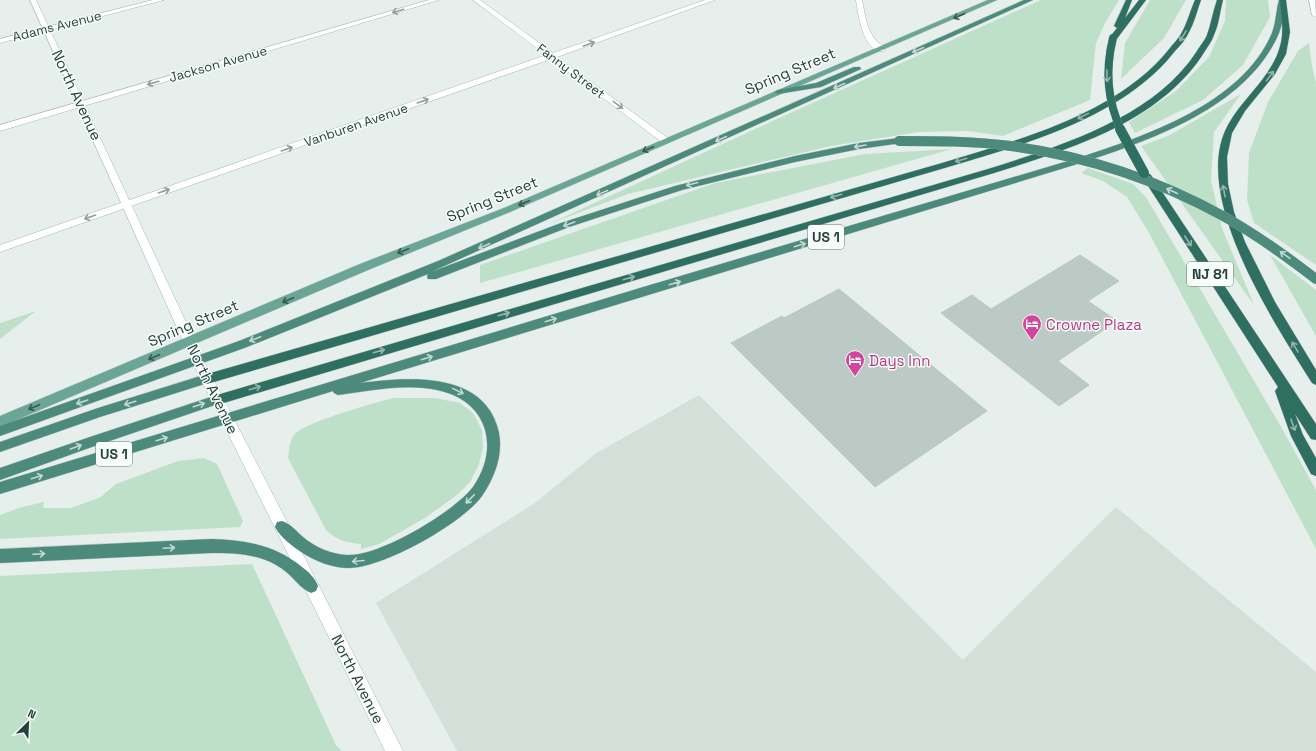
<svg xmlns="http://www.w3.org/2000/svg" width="1316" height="751" viewBox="0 0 1316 751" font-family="'Space Grotesk',sans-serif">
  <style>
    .built { fill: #d4dfda }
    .green { fill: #bfe0c8 }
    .building { fill: #bbcac4; stroke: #b8c9c2 }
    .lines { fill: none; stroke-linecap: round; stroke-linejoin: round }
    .minor-casing { stroke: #a8b8b2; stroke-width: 1 }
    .tertiary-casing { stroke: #a8b8b2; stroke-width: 1 }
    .secondary-casing { stroke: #a4bbb3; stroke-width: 1 }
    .primary-casing { stroke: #c2cac8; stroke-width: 1 }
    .trunk-casing { stroke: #c2cac8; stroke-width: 1 }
    .motorway-casing { stroke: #c2cac8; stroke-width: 1 }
    .minor { fill: #fff; fill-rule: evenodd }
    .tertiary { fill: #fff; fill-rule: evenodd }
    .secondary { fill: #fff; fill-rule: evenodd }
    .primary { fill: #6aa596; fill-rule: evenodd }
    .trunk { fill: #4c8a7c; fill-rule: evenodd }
    .motorway { fill: #2f6f62; fill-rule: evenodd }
    .trunk-bridge-casing { stroke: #c2cac8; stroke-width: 10; stroke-linecap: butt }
    .motorway-bridge-far1-casing { stroke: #c2cac8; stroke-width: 8; stroke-linecap: butt }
    .motorway-bridge-casing { stroke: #c2cac8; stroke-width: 10; stroke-linecap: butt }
    .trunk-bridge { stroke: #4c8a7c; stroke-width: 10 }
    .motorway-bridge-far1 { stroke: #2f6f62; stroke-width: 8 }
    .motorway-bridge { stroke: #2f6f62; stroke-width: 10 }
    .oneway { stroke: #92a09c }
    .oneway2 { stroke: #365b51 }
    .oneway3 { stroke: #93b5ae }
    .oneway4 { stroke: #c4d9d4 }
    .labels { text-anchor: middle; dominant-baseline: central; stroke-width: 3; stroke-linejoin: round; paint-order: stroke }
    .far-street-label { font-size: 13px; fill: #24423a; stroke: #f7fbf9 }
    .shield { fill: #f7fbf9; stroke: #637a73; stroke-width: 1 }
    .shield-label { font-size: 14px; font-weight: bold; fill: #24423a }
    .street-label { font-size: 15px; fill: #24423a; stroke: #f7fbf9 }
    .hotel-label { font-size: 15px; fill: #b23c85; stroke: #f7fbf9; text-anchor: start }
  </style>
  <rect width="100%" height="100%" fill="#e6efeb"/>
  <polygon class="built" points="699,395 963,660 1116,507 1316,672 1316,751 457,751 376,603 535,503 595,454"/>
  <g class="green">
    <polygon points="1041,0 1119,0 1105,23 1096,43 1090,100 1003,136 968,131 919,132 831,146 628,194 549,224 755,129"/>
    <polygon points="1150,0 1186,0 1164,38 1121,79 1125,43"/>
    <polygon points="1226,0 1268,0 1270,17 1243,65 1203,100 1135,133 1129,122 1176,91 1209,57 1225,21"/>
    <polygon points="1309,43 1312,66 1316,83 1316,265 1254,223 1247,200 1249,153 1268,102 1298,51"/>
    <polygon points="1241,94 1214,132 1211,181 1222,228 1254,305 1141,146 1168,136"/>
    <polygon points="952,149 480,283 480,265 715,183 865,154"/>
    <polygon points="1088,168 1133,184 1146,197 1280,425 1316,490 1316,549 1148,231 1127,197 1103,181 1081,173"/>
    <polygon points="1270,255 1316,290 1316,336"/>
    <polygon points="36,311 0,339 0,323"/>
    <path d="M394,398H435L460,403L473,413L482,430L483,448L479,464L470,482L457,495L425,518L379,544L361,549V544C347,543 336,540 326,530L288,458C289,451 289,442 294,435C302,423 377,402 394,398Z"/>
    <polygon points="204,458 217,464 243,521 240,527 0,539 0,515 22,507 44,502 43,508 71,508 101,497 116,484 178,461"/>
    <polygon points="252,564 336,745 342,751 0,751 0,576"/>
  </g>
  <g class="building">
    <polygon points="1080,255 1119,281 1088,301 1117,321 1058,361 1089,385 1059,406 941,313 972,295 991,309"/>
    <polygon points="839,289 987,411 875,487 731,343 782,316 784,318"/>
  </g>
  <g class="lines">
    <g class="minor-casing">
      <g id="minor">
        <polygon points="153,0 164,0 0,43 0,39"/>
        <polygon points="429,0 439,0 0,131 0,125"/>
        <polygon points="473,0 480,0 553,53 705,0 715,0 557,57 669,139 670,141 669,143 663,143 551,59 0,252 0,245 546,55"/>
        <path d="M856,0H862C866,19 867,36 884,47V51C863,54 858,13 856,0Z"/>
      </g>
    </g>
    <g class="tertiary-casing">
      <g id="tertiary">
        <polygon points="1309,0 1315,0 1316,17 1312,15"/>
        <polygon points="283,524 288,525 403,751 385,751 276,530 278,525"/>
      </g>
    </g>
    <g class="secondary-casing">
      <polygon id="secondary" points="30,0 36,0 204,361 287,522 289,527 287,532 282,533 277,532 192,361"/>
    </g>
    <g class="primary-casing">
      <polygon id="primary" points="988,0 997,0 510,212 368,270 0,427 0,416 360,264 504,208"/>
    </g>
    <g class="trunk-casing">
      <g id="trunk">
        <polygon points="1024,0 1033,0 431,272 561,223 675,186 795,156 859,143 899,138 903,141 902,143 859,149 795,162 682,190 569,227 436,279 428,279 427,276 428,274 247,347 0,436 0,426 239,341 438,261"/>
        <path d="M1279,0H1285C1284,10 1283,23 1279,33C1248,106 1154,139 1084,162L360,383C408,377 486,370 499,433C503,455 495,477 482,496C463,523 383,568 349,568C332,568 315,561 301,552C292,546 280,537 275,527L277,522L282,521C291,524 296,531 303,537C316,548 331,554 347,555C379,557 454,512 473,487C501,447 487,400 437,390C405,383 370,391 338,395L334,393L333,391L0,494V482L640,288L1078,158C1145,136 1242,104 1272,33C1276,23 1276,10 1279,0Z"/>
        <polygon points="854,67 860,67 861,69 821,87 778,94 774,92 778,90 816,83"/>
        <polygon points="207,374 211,376 213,379 211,382 100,417 0,452 0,442 98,408"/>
        <polygon points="217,395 221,397 223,400 221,403 89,448 0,480 0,468 87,438"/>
        <path d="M211,539C245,540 275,545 302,567C309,572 315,578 318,586L316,591L311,593C301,589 294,578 285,571C264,554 237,553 211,553L0,563V549Z"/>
      </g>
    </g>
    <g class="motorway-casing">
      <g id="motorway">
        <polygon points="1126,0 1132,0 1125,18 1139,0 1146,0 1116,40 1110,40 1109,38 1117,28 1114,26"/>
        <path d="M1195,0H1201C1197,11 1194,24 1188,34C1185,40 1180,46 1175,51C1124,117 1025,144 948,167L207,384L203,382L201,379L203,376L207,374L942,163C1019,140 1118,114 1170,48C1173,44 1178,39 1181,34C1187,24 1190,11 1195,0Z"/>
        <path d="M1217,0H1223C1220,11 1219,24 1214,35C1212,41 1208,46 1205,51C1161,122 1070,149 994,173L217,405L213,403L211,400L213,397L217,395L988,169C1060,146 1154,118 1197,51C1200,46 1205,40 1207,35C1211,24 1213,11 1217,0Z"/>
        <path d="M1280,0H1286L1290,32L1286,54L1275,74L1245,111L1232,133L1227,157L1228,184L1234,212L1245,242L1275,302L1316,370V385L1312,383C1275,324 1189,195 1228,125C1244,95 1278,73 1282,36C1283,24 1281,12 1280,0Z"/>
        <polygon points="1146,172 1151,175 1316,424 1316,440 1311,439 1295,414 1303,435 1316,458 1316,476 1311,474 1291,436 1275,391 1278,387 1141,175"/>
      </g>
    </g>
    <use href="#minor" class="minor"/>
    <use href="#tertiary" class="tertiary"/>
    <use href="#secondary" class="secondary"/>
    <use href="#primary" class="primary"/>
    <use href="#trunk" class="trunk"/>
    <use href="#motorway" class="motorway"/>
    <g class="trunk-bridge-casing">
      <path id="trunk-bridge" d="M899,141C936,141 974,141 1011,146C1085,156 1158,180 1223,216C1256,234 1286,256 1316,279"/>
    </g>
    <g class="motorway-bridge-far1-casing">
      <path id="motorway-bridge-far1" d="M1113,38C1105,70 1107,100 1121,130"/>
    </g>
    <g class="motorway-bridge-casing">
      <polyline id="motorway-bridge" points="1120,129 1144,173"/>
    </g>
    <use href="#trunk-bridge" class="trunk-bridge"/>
    <use href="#motorway-bridge-far1" class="motorway-bridge-far1"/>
    <use href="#motorway-bridge" class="motorway-bridge"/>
  </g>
  <defs><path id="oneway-shaft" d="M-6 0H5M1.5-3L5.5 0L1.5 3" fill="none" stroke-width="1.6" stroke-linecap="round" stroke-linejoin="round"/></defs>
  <g class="oneway">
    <use href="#oneway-shaft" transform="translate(398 11) rotate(163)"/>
    <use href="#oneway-shaft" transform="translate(589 44) rotate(-20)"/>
    <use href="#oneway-shaft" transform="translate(153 83) rotate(164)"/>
    <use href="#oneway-shaft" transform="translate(423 101) rotate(-19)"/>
    <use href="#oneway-shaft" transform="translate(618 105) rotate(37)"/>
    <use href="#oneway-shaft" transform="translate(287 149) rotate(-19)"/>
    <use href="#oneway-shaft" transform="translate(164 191) rotate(-19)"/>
    <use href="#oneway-shaft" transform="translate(90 217) rotate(161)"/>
  </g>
  <g class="oneway2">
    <use href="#oneway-shaft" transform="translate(959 16) rotate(157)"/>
    <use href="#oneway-shaft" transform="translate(648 149) rotate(157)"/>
    <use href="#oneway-shaft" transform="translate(524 203) rotate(157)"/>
    <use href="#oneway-shaft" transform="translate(403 251) rotate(158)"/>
    <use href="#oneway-shaft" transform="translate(288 300) rotate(157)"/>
    <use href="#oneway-shaft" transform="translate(154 357) rotate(157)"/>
    <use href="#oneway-shaft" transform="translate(34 407) rotate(157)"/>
  </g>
  <g class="oneway3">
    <use href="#oneway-shaft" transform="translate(1183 36) rotate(122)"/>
    <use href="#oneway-shaft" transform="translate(1107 76) rotate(88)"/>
    <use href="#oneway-shaft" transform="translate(1270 76) rotate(-54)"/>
    <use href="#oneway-shaft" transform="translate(1083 116) rotate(154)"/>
    <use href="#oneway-shaft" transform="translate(961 160) rotate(163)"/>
    <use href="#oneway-shaft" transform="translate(1224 191) rotate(-100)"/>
    <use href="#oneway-shaft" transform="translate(836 196) rotate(164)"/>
    <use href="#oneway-shaft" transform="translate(1188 241) rotate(57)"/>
    <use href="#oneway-shaft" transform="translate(629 278) rotate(-16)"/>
    <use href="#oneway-shaft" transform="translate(504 314) rotate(-16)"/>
    <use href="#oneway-shaft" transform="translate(1295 347) rotate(-121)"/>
    <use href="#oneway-shaft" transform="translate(379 351) rotate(-16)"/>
    <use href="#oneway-shaft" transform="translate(255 388) rotate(-17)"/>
    <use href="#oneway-shaft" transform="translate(1293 425) rotate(70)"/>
  </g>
  <g class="oneway4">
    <use href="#oneway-shaft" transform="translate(918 50) rotate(156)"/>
    <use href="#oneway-shaft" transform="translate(839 86) rotate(156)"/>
    <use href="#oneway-shaft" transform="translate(721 139) rotate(156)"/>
    <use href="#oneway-shaft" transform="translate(860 146) rotate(170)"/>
    <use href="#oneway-shaft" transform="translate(692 184) rotate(165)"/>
    <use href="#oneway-shaft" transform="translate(1172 191) rotate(-156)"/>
    <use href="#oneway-shaft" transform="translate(602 193) rotate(156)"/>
    <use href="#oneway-shaft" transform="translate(569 224) rotate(160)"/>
    <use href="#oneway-shaft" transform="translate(800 245) rotate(-17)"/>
    <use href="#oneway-shaft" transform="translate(484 246) rotate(157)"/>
    <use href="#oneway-shaft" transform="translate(1285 255) rotate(-145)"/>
    <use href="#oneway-shaft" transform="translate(675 283) rotate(-16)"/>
    <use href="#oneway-shaft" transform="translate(551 320) rotate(-17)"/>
    <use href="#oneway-shaft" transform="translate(255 339) rotate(159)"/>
    <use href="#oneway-shaft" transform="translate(427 358) rotate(-17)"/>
    <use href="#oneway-shaft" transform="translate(458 391) rotate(26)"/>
    <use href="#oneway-shaft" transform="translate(82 402) rotate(161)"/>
    <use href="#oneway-shaft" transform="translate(130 403) rotate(162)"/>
    <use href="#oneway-shaft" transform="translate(199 405) rotate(-18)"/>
    <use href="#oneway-shaft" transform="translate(162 439) rotate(-17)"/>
    <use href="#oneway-shaft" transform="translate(76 447) rotate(-20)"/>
    <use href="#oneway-shaft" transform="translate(37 477) rotate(-17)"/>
    <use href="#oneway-shaft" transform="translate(470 499) rotate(134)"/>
    <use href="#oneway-shaft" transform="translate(169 548) rotate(-3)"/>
    <use href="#oneway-shaft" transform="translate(39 554) rotate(-3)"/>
    <use href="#oneway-shaft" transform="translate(358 561) rotate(175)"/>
  </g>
  <defs>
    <g id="hotel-pin" transform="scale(1)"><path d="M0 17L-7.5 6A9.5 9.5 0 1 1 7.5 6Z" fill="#d1479c" stroke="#f7fbf9"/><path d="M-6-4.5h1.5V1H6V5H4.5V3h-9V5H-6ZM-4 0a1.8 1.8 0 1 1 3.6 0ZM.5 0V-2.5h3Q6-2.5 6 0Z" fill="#fff"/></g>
  </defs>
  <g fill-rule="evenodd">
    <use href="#hotel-pin" x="1032" y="324"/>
    <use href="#hotel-pin" x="855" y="360"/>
  </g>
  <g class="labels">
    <g class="far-street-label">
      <text transform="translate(57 26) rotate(-14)">Adams Avenue</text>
      <text transform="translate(218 64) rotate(-16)">Jackson Avenue</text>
      <text transform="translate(571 71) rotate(37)">Fanny Street</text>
      <text transform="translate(356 125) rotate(-19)">Vanburen Avenue</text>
    </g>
    <g class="shield">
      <rect x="808" y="225" width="36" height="24" rx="3"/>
      <rect x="1187" y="262" width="46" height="24" rx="3"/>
      <rect x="96" y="442" width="36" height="24" rx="3"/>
    </g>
    <g class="shield-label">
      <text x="826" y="237">US 1</text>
      <text x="1210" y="274">NJ 81</text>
      <text x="114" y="454">US 1</text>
    </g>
    <g class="street-label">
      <text transform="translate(790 71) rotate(-23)">Spring Street</text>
      <text transform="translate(77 95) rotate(65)">North Avenue</text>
      <text transform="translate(492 199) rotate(-22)">Spring Street</text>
      <text transform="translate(193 323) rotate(-23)">Spring Street</text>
      <text transform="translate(213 389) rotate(64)">North Avenue</text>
      <text transform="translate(358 679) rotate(63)">North Avenue</text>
    </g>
    <g class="hotel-label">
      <text x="1046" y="324">Crowne Plaza</text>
      <text x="869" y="360">Days Inn</text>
    </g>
  </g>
  <g transform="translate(28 723) rotate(24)" stroke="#f7fbf9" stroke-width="3" paint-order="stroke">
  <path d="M0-3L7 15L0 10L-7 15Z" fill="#24423a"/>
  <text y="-6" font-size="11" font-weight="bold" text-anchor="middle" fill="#24423a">N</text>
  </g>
</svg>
